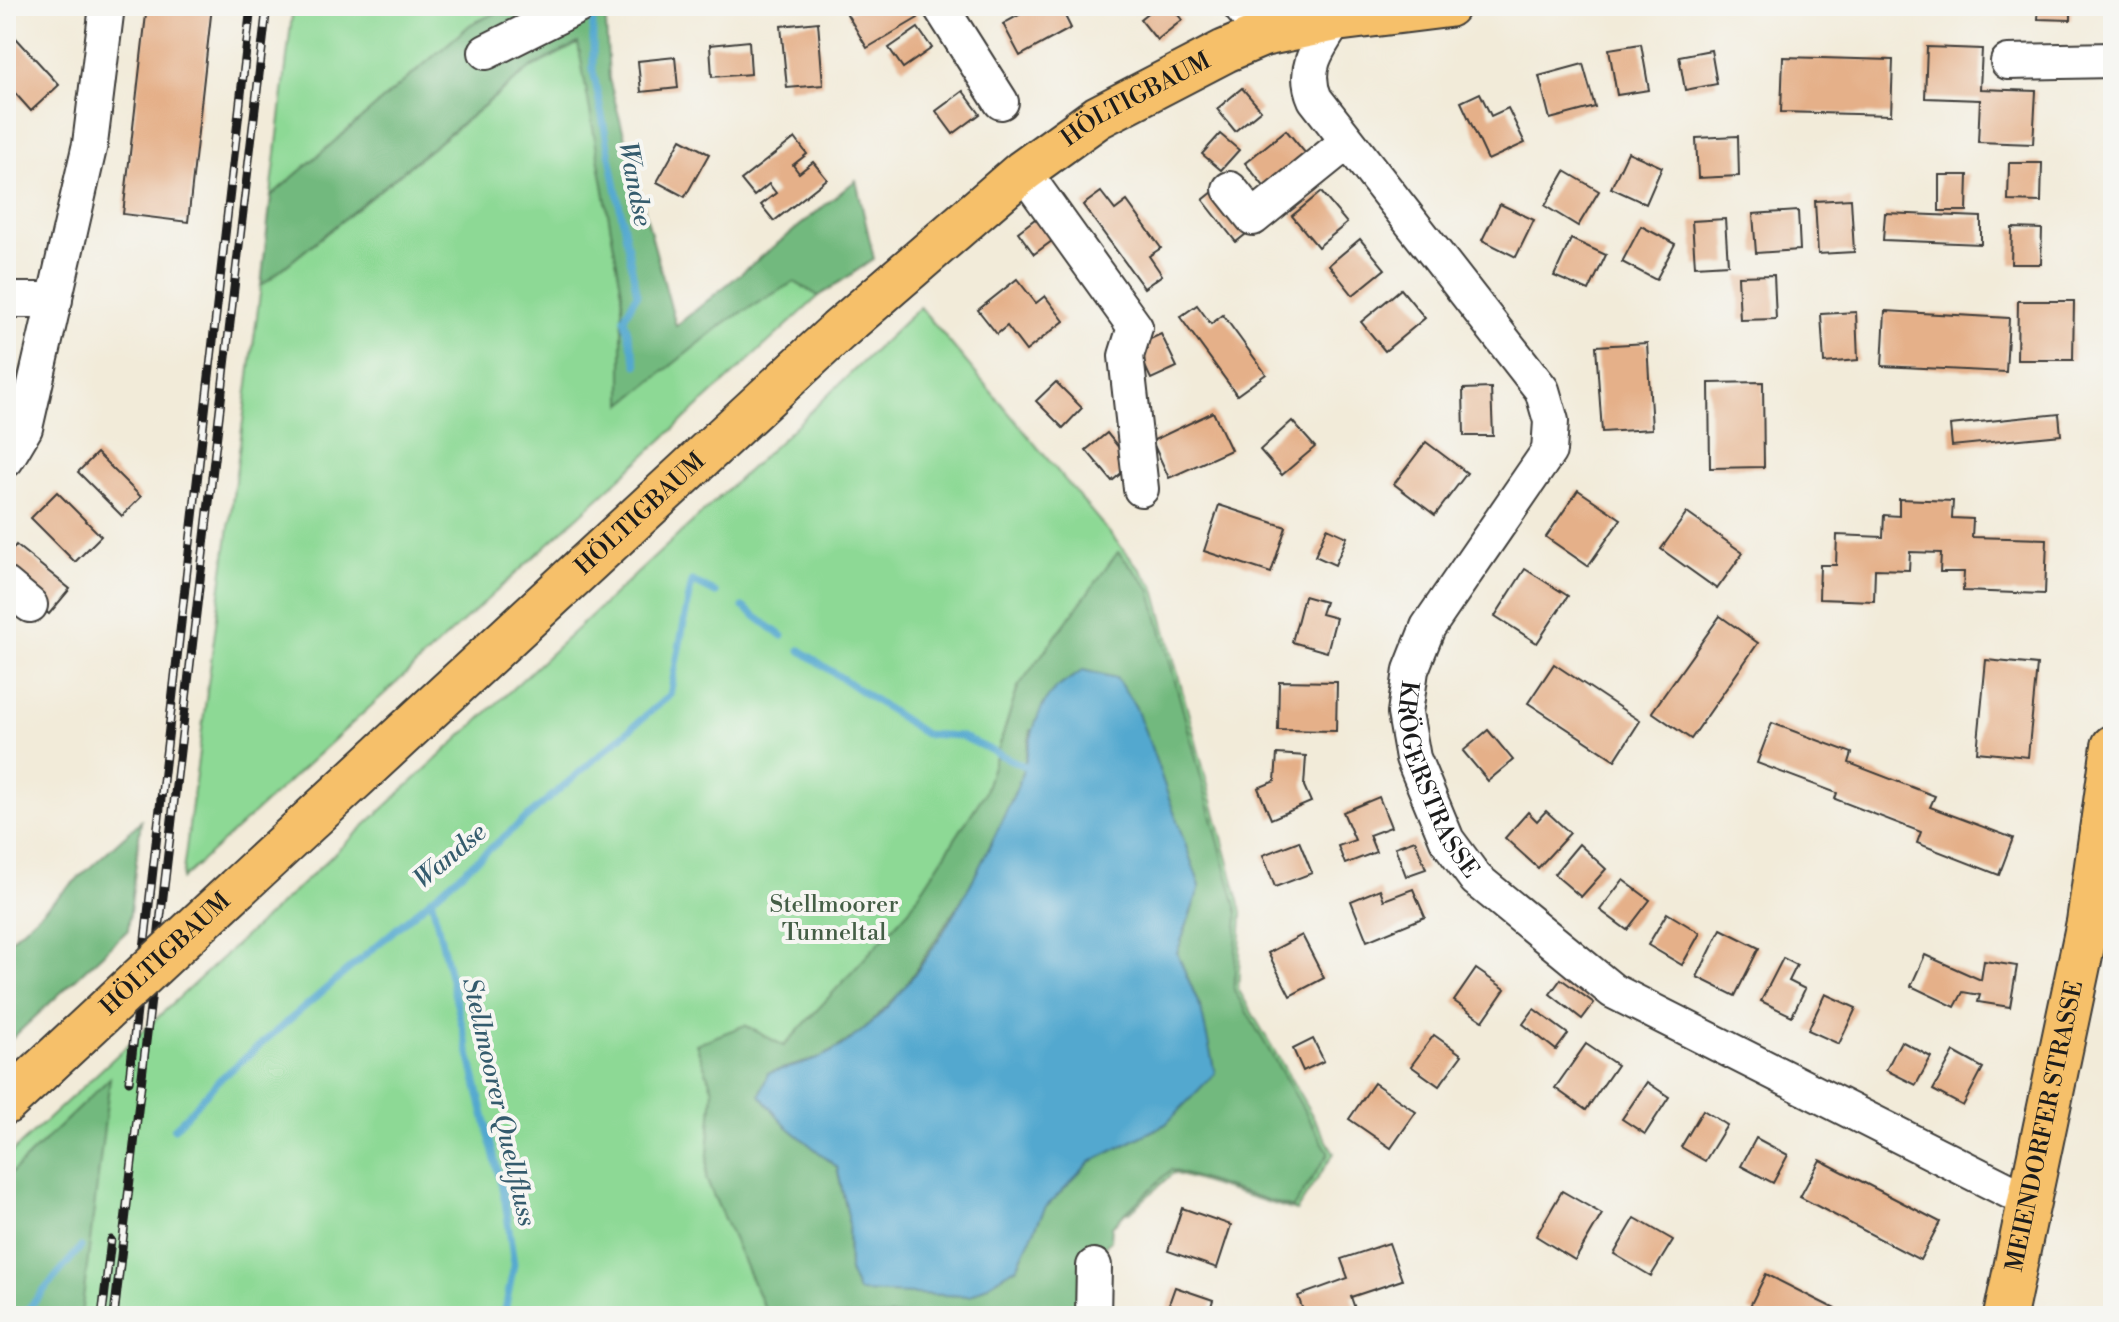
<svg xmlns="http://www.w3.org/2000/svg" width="2119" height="1322" viewBox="0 0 2119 1322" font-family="'Libre Bodoni',serif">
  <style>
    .green { fill: #8dd995; stroke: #547a58; stroke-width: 2 }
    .forest { fill: #72b97e; stroke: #476a4d; stroke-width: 2; fill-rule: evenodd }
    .water { fill: #52a8cf; stroke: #376276; stroke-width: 2 }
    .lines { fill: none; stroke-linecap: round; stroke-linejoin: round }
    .stream { stroke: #52a8cf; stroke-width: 7 }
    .building { fill: #e5b089 }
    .minor-casing { stroke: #3c3b38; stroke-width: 38 }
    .major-casing { stroke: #3c3b38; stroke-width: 46 }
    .minor { stroke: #fff; stroke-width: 34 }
    .major { stroke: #f6c06b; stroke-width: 42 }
    .rail-casing { stroke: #1c1c1c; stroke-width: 9 }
    .rail { stroke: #f6f6f2; stroke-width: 6; stroke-dasharray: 18; stroke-linecap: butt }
    .major-bridge-casing { stroke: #3c3b38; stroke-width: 46; stroke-linecap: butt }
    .major-bridge { stroke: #f6c06b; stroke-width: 42 }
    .labels { text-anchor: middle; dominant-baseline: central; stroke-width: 8; stroke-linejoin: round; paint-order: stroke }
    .street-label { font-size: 24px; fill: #1c1c1c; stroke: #f6f6f2 }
    .park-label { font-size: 24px; fill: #445e46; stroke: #f6f6f2 }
    .water-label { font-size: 26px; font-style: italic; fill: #345b6d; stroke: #f6f6f2 }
  </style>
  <rect width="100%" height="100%" fill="#f6f6f2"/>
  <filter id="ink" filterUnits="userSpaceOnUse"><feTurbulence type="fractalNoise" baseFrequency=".0125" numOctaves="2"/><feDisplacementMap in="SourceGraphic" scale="16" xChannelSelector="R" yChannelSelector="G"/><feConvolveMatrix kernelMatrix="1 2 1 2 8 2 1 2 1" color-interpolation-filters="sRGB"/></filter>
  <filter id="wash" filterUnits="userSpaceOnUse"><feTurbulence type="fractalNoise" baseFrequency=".006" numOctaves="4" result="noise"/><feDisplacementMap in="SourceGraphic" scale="32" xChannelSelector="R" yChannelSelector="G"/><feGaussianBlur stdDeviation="1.8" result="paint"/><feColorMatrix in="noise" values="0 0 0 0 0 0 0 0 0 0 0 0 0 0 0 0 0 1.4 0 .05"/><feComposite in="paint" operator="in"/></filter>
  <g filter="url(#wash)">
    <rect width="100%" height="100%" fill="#f2ebd9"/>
    <g class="green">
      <polygon points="293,6 512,6 471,24 271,196"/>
      <polygon points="579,43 622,292 622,404 727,321 794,281 819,296 182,879 261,286 531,68"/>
      <polygon points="920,307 1154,586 1242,912 1238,989 1334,1153 1296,1211 1173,1173 1130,1212 1066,1232 1085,1316 6,1316 6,1158 783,438"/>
    </g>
    <g class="forest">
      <polygon points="512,6 605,6 609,79 676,326 856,180 874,259 819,296 794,282 727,321 622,405 622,292 578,43 530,68 261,286 271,196 471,24"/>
      <path d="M1118,552L1150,588L1238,913L1234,990L1329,1153L1293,1208L1171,1170L1112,1226L1111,1241L1088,1259L1084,1316H768L706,1179L713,1090L696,1044L745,1025L784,1046L909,910L984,794L1018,687ZM1135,706L1200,886L1177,953L1201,1009L1166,1124L1090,1162L1045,1208L1017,1267L970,1296L858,1291L849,1271L848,1216L837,1167L768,1073L820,1058L859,1034L902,991L979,873L1022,776L1031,730Z"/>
      <polygon points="141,821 128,930 6,1044 6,944"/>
      <polygon points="110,1078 81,1316 6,1316 6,1178"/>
    </g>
    <path class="water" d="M1083,670L1116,678L1135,706L1150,744L1200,886L1177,953L1201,1009L1215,1073L1166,1124L1090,1162L1045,1208L1017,1267L970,1296L858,1292L849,1271L848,1216L837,1167L785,1125L760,1095L768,1073C785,1068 805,1065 821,1057C911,1016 976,879 1015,792C1030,760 1028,725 1049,696C1057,685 1073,678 1083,670Z"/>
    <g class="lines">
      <g class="stream">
        <polyline points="593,6 593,70 637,294 624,318 637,365"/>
        <polyline points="743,607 782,636"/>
        <polyline points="800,650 925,734 961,736 1024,766"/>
        <polyline points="431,898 505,1201 514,1264 504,1316"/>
        <polyline points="174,1129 219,1080 670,695 692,581 716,593"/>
        <polyline points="22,1316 81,1247"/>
      </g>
    </g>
    <g id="blocks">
      <g class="building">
        <polygon points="147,6 212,6 188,222 123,214"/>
        <polygon points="860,6 911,6 918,18 867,48 847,14"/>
        <polygon points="1035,6 1060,6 1071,28 1020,56 1003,24"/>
        <polygon points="1156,6 1171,6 1182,20 1157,40 1140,19"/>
        <polygon points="2039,6 2071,6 2071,20 2038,19"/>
        <polygon points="818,22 823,85 787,88 781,26"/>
        <polygon points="6,27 59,85 31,111 6,83"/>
        <polygon points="918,28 932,48 903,68 889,48"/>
        <polygon points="749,41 751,74 712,77 710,45"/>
        <polygon points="1641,44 1649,90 1617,95 1609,49"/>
        <polygon points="1927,47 1982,49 1980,89 2036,91 2033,144 1978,142 1980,100 1925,98"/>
        <polygon points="1711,50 1717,84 1685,90 1679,56"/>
        <polygon points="675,57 678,88 641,92 638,61"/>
        <polygon points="1783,57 1893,60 1891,115 1781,112"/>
        <polygon points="1583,64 1595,107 1550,119 1539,76"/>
        <polygon points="1242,88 1261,110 1235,131 1217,109"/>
        <polygon points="963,91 980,114 953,134 936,111"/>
        <polygon points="1480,93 1491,116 1508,108 1525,143 1488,160 1461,102"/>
        <polygon points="1286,130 1312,161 1271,195 1245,163"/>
        <polygon points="1220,134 1239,150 1221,170 1202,154"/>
        <polygon points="1738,136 1739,176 1698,178 1696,138"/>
        <polygon points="795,138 807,154 793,165 799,173 813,162 827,179 774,221 761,205 776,193 769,184 754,196 741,180"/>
        <polygon points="681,139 709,154 685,197 657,182"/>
        <polygon points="1628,152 1662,167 1646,204 1611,188"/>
        <polygon points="2009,163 2042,163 2041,202 2008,201"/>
        <polygon points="1565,171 1599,191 1578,226 1545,206"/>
        <polygon points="1939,175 1968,175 1967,211 1939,211"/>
        <polygon points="1218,188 1251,230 1236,242 1203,200"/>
        <polygon points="1101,192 1115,210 1127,201 1161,248 1149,256 1162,275 1144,288 1083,205"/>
        <polygon points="1321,192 1347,223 1318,247 1292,216"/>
        <polygon points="1851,199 1854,252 1818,254 1815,201"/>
        <polygon points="1500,204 1534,220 1516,257 1482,240"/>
        <polygon points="1798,211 1800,250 1756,253 1753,214"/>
        <polygon points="1885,213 1981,217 1981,244 1883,240"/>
        <polygon points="1039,216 1056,238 1034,254 1018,232"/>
        <polygon points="1725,219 1728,264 1695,266 1692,221"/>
        <polygon points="1641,226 1675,244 1656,280 1622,262"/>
        <polygon points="2012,228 2042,229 2041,264 2011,264"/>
        <polygon points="1360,239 1385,269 1353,295 1329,265"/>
        <polygon points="1571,239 1606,255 1589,291 1554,276"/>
        <polygon points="1774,275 1776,319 1740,320 1738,276"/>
        <polygon points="1017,279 1036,303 1045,296 1064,321 1026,351 1007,326 997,334 978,310"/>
        <polygon points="1401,289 1425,318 1385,351 1361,322"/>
        <polygon points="2018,301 2074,301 2073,360 2017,360"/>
        <polygon points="1197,305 1211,324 1223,315 1266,374 1237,395 1180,317"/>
        <polygon points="1885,311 2009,318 2006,372 1882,366"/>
        <polygon points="1856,312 1858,360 1824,363 1821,314"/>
        <polygon points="1161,334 1177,367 1151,379 1139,353 1148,349 1144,342"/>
        <polygon points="1647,343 1652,429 1602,432 1596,346"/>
        <polygon points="1056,382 1082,408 1063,428 1036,401"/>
        <polygon points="1763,382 1764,467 1710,468 1709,383"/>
        <polygon points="1491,388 1493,436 1464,436 1463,389"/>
        <polygon points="1213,412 1231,450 1169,478 1152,441"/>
        <polygon points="2059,414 2061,435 1952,446 1950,425"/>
        <polygon points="1292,421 1315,447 1282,475 1260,450"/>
        <polygon points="1107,433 1132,464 1112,481 1086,450"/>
        <polygon points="1426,442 1467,473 1435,515 1394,484"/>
        <polygon points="97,453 141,497 122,516 78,472"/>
        <polygon points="1578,490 1621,519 1588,566 1546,537"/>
        <polygon points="57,492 101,536 75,562 31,518"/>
        <polygon points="1899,499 1953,501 1952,518 1973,519 1972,537 2047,539 2045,594 1963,591 1964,572 1940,572 1941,553 1910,552 1909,570 1875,569 1874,601 1819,599 1820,565 1836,565 1837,535 1883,537 1884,515 1899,516"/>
        <polygon points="1219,505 1286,527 1271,573 1204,551"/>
        <polygon points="1687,513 1743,553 1717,589 1661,549"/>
        <polygon points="1327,528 1347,537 1335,565 1315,556"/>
        <polygon points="16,545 70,589 49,614 6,579 6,557"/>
        <polygon points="1525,569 1568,596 1537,643 1495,616"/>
        <polygon points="1304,596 1325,602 1321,614 1336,618 1327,652 1292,642"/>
        <polygon points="1720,616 1758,643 1691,739 1652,712"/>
        <polygon points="1986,660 2037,665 2028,757 1977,752"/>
        <polygon points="1554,664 1640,721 1615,760 1528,703"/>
        <polygon points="1279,681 1337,682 1336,731 1278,730"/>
        <polygon points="1772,723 1852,753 1849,763 1935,796 1930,807 2013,838 1999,875 1917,843 1921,832 1835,799 1837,793 1757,763"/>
        <polygon points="1488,730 1513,760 1488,781 1463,751"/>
        <polygon points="1277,754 1306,756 1304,786 1311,802 1271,819 1258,788 1275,781"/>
        <polygon points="1379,797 1391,827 1369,835 1376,852 1345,864 1338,846 1355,840 1343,812"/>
        <polygon points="1546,811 1570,833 1538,868 1505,838 1528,812 1537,821"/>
        <polygon points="1415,840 1426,869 1406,876 1395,847"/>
        <polygon points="1299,841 1312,873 1275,887 1263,855"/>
        <polygon points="1579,844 1606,869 1581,897 1554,874"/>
        <polygon points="1623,880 1650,900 1627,930 1600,910"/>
        <polygon points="1380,889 1384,900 1413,889 1425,917 1367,941 1351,901"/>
        <polygon points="1667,913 1700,933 1682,965 1648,945"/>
        <polygon points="1721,929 1759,948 1735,996 1697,977"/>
        <polygon points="1302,935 1324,978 1290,996 1268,953"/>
        <polygon points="1925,955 1981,980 1984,961 2017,966 2010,1007 1978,1002 1980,995 1963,992 1955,1007 1911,986"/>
        <polygon points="1783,958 1797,965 1789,981 1805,989 1792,1016 1761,1001"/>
        <polygon points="1476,969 1505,989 1483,1021 1454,1001"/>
        <polygon points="1561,979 1594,1003 1582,1019 1550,994"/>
        <polygon points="1825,994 1856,1008 1839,1044 1808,1030"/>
        <polygon points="1534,1009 1568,1034 1556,1050 1523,1024"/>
        <polygon points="1434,1035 1462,1055 1439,1086 1411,1066"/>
        <polygon points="1313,1039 1324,1061 1303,1071 1293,1049"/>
        <polygon points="1901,1041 1931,1057 1916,1085 1886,1070"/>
        <polygon points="1586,1044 1617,1065 1586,1110 1555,1088"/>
        <polygon points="1954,1052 1983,1068 1963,1106 1933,1090"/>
        <polygon points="1647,1082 1669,1097 1645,1134 1622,1119"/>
        <polygon points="1374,1083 1416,1112 1391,1148 1349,1119"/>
        <polygon points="1703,1110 1727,1125 1705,1161 1681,1147"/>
        <polygon points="1756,1138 1788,1155 1773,1183 1741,1166"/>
        <polygon points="1820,1160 1940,1222 1920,1260 1800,1197"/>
        <polygon points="1562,1191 1602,1214 1575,1260 1536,1236"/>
        <polygon points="1182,1208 1231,1225 1217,1268 1168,1251"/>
        <polygon points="1635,1218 1673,1240 1651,1276 1614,1254"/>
        <polygon points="1389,1243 1402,1280 1351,1297 1357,1314 1305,1316 1298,1296 1348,1278 1341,1259"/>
        <polygon points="1766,1274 1815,1299 1849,1316 1760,1316 1748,1310"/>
        <polygon points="1175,1287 1213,1300 1208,1316 1165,1315"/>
      </g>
    </g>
  </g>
  <g filter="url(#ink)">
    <use href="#blocks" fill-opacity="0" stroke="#3c3b38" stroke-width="2"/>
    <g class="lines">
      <g class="minor-casing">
        <g id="minor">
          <polyline points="940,6 1001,102"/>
          <polyline points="1240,6 1263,35"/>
          <path id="s1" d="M1336,20C1319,46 1301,68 1315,99L1542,390L1551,421L1549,451L1428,627L1411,670L1405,713L1413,758L1447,840L1476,879L1613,991L2029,1201"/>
          <polyline points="486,52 578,6"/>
          <polyline points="2008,62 2113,60"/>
          <polyline points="1023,171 1135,327 1126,356 1141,489"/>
          <polyline points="1230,189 1253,218 1347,142"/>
          <polyline points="6,300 55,300"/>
          <polyline points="6,460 25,428 90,144 107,6"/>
          <polyline points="6,585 30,605"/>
          <polyline points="1093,1316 1094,1266"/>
        </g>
      </g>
      <g class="major-casing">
        <g id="major">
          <path id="s2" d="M237,888L838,331L1023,171L1098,117L1225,51L1263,35L1336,20L1448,6"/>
          <polyline points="6,1103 78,1036"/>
          <path id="s3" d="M2005,1316L2088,922L2113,746"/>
        </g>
      </g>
      <use href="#minor" class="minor"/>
      <use href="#major" class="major"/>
      <g class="rail-casing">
        <g id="rail">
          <polyline points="129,1081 251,6"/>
          <polyline points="102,1316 111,1240"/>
          <polyline points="114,1316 267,6"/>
        </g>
      </g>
      <use href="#rail" class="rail"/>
      <g class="major-bridge-casing">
        <g id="major-bridge">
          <path id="s4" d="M78,1036L237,888"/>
        </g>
      </g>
      <use href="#major-bridge" class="major-bridge"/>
    </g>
  </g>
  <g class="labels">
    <g class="street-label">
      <text stroke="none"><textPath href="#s2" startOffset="1198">HÖLTIGBAUM</textPath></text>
      <text stroke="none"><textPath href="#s2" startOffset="550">HÖLTIGBAUM</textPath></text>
      <text stroke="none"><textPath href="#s1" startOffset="894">KRÖGERSTRASSE</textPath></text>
      <text stroke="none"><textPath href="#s4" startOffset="120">HÖLTIGBAUM</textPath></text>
      <text stroke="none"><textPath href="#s3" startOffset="194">MEIENDORFER STRASSE</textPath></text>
    </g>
    <g class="park-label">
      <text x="834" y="905">Stellmoorer<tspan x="834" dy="28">Tunneltal</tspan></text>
    </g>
    <g class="water-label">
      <text transform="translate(635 184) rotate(79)">Wandse</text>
      <text transform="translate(450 856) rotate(-40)">Wandse</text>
      <text transform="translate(499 1102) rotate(77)">Stellmoorer Quellfluss</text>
    </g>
  </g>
  <rect width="2119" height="1322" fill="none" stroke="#f6f6f2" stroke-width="32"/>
</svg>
